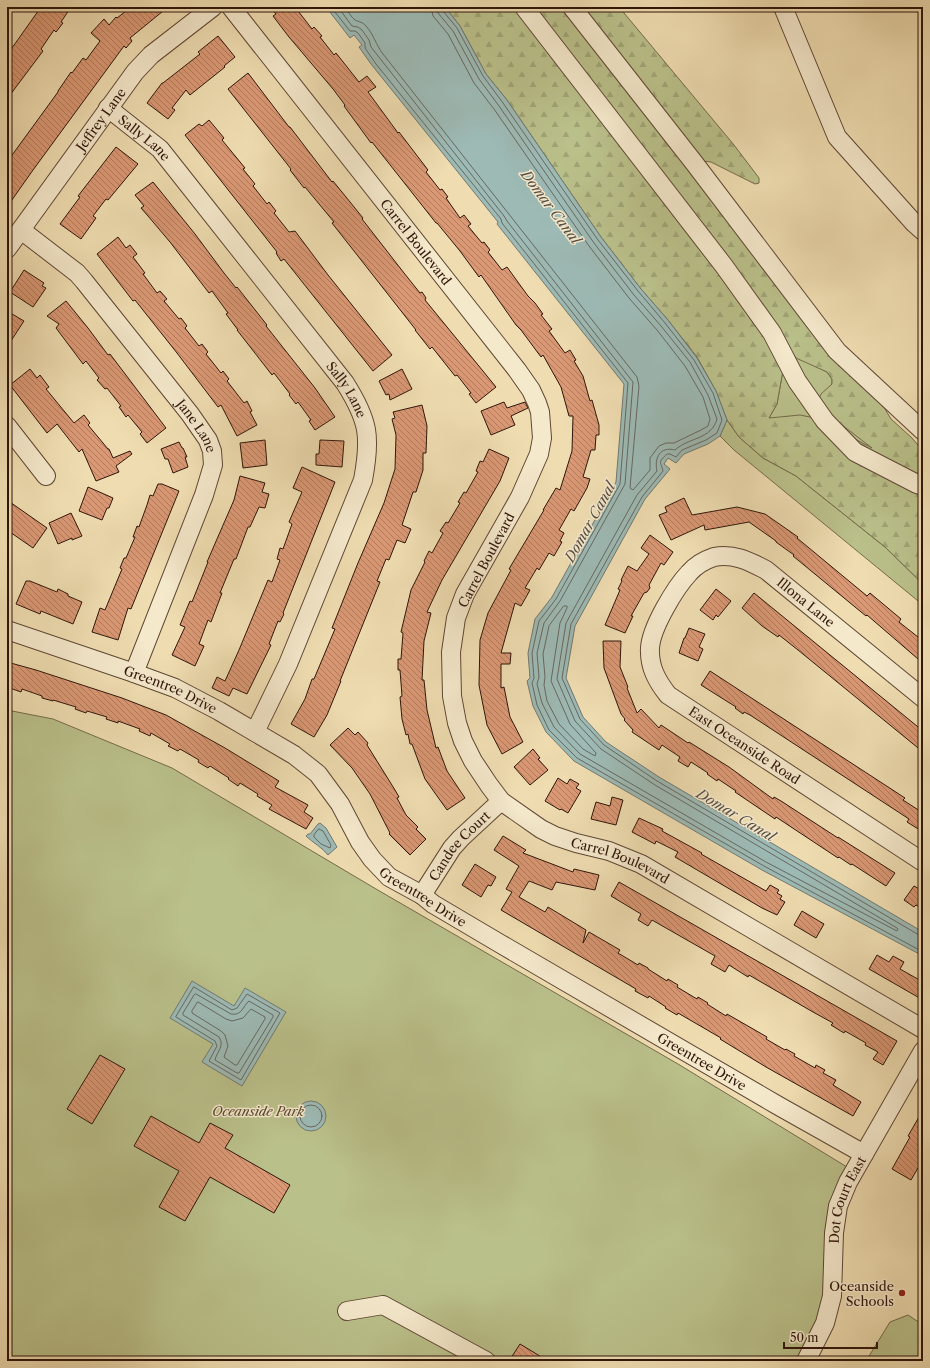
<svg xmlns="http://www.w3.org/2000/svg" width="930" height="1368" viewBox="0 0 930 1368" font-family="'Libre Caslon Text',serif">
  <style>
    .green { fill: #bac08a; stroke: #746a4a }
    .forest { fill: url(#forest-firs); stroke: #746a4a; fill-rule: evenodd }
    .water { fill: #9dbab5; stroke: #717871 }
    .lines { fill: none; stroke-linecap: round; stroke-linejoin: round }
    .shore { stroke: #666860; stroke-width: 1 }
    .building { fill: url(#building-back-hatch); stroke: #2f150a }
    .minor-casing { stroke: #5f4734; stroke-width: 20 }
    .minor { stroke: #f5e9cc; stroke-width: 18 }
    .poi-dot { fill: #8f2418; stroke: #f5e9cc; stroke-width: 1.5 }
    .labels { text-anchor: middle; dominant-baseline: central; stroke-width: 3; stroke-linejoin: round; paint-order: stroke }
    .street-label { font-size: 13px; fill: #2f150a; stroke: #f5e9cc }
    .park-label { font-size: 13px; font-style: italic; fill: #594830; stroke: #f5e9cc }
    .poi-label { font-size: 13px; fill: #2f150a; stroke: #f5e9cc; text-anchor: end }
    .water-label { font-size: 14px; font-style: italic; fill: #564f46; stroke: #f5e9cc }
  </style>
  <defs>
    <pattern id="forest-firs" width="22" height="20" patternUnits="userSpaceOnUse"><rect width="22" height="20" fill="#bac08a"/><path d="M5 1l3.5 6h-7zM16 11l3.5 6h-7z" fill="#a0a476"/></pattern>
    <pattern id="building-back-hatch" width="6" height="6" patternUnits="userSpaceOnUse"><rect width="6" height="6" fill="#da9874"/><path d="M-1 5l2 2M0 0l6 6M5-1l2 2" fill="none" stroke="#b17b5d"/></pattern>
  </defs>
  <rect width="100%" height="100%" fill="#efddb1"/>
  <filter id="stains"><feTurbulence type="fractalNoise" baseFrequency=".005" numOctaves="4"/><feColorMatrix values="0 0 0 0 .2 0 0 0 0 .09 0 0 0 0 .02 0 0 0 .5 -.17"/></filter>
  <radialGradient id="worn" r=".72"><stop offset=".6" stop-color="#630" stop-opacity="0"/><stop offset="1" stop-color="#630" stop-opacity=".3"/></radialGradient>
  <g class="green">
    <polygon points="785,340 814,365 827,372 832,379 832,384 874,450 769,418 777,404 785,359"/>
    <polygon points="727,420 739,437 763,458 796,476 885,547 923,584 923,605 734,450 720,436"/>
    <polygon points="7,710 53,719 172,768 376,889 678,1064 847,1167 818,1324 796,1361 7,1361"/>
    <polygon points="908,1315 923,1325 923,1361 866,1361 890,1322"/>
  </g>
  <path class="forest" d="M445,7H619L734,145L759,178V183L755,184L711,162L686,159L876,394L891,419L912,438L923,451V471L920,472L923,474V584L885,547L796,476L763,458L739,437L727,420L716,391L697,357L668,320L641,289L601,237L507,100L486,74L460,26ZM785,341L796,358L827,372L832,379V384L821,394L816,405L872,448L815,418L800,415L769,418L777,404L785,359Z"/>
  <g class="water">
    <polygon points="326,7 445,7 460,26 486,74 507,100 601,237 641,289 668,320 697,358 716,391 727,420 720,436 708,444 684,454 676,463 668,458 664,464 670,469 645,499 575,626 566,678 583,717 606,742 659,777 923,932 923,956 762,870 574,761 546,732 533,706 527,681 530,678 528,653 535,619 552,597 616,482 624,384 497,224 498,222 371,64 359,47 362,45 354,35 350,38"/>
    <path d="M320,823L326,828L337,847L328,855C322,847 313,843 306,836L308,834H310L318,824Z"/>
    <polygon points="192,981 234,1006 245,988 286,1012 242,1086 202,1062 213,1044 170,1018"/>
    <circle cx="311" cy="1116" r="15"/>
  </g>
  <g class="lines">
    <g class="shore">
      <polyline points="331,7 350,31 355,31 358,33 365,43 365,48 376,64 501,219 502,223 628,383 620,484 556,599 539,621 532,653 534,678 532,683 537,705 549,730 577,758 764,866 923,952"/>
      <path d="M338,7L352,26L358,27L362,30L369,40L371,47L504,216L507,221L633,382L625,484L560,601L544,623L537,653L539,677L537,684L542,703L554,727L580,754L766,862L897,931L898,929L897,928L655,785L601,749L575,721L557,679L566,623L637,495L657,471C654,458 660,446 675,450C689,437 711,440 717,419L708,395L690,362L661,326L634,295L594,243L499,106L479,79L453,31L438,13L437,7"/>
      <path d="M345,7C348,11 351,17 355,20C359,22 363,22 366,26C374,35 376,45 383,54L637,377L639,386L630,488L633,490L650,470V458L659,446L666,443H674L701,430L708,426L710,419L703,397L685,366L657,330L629,298L589,246L494,109L474,83L448,34L433,16L431,7"/>
      <path d="M442,7L443,11L457,28L483,76L503,103L598,240L638,291L665,323L694,360L713,393L722,420L717,433L706,440L682,450L676,457L670,454H667C657,463 661,462 663,471L642,497L571,624L562,678L580,719L604,745L657,781L919,935H923"/>
      <polygon points="564,606 567,606 567,608 560,623 551,681 570,724 596,753 595,756 583,749 559,724 547,701 544,685 545,677 543,654 549,626"/>
      <polygon points="319,829 323,831 331,845 330,848 321,844 314,837 314,835"/>
      <polygon points="194,987 232,1010 237,1008 247,994 280,1013 241,1080 209,1061 217,1046 215,1041 176,1017"/>
      <path d="M196,994L231,1014C242,1016 243,1006 249,1001L273,1015V1017L239,1073H237L215,1060C217,1051 225,1046 219,1037L183,1015V1013L194,995Z"/>
      <polygon points="198,1002 226,1019 232,1021 243,1018 251,1009 265,1017 265,1019 237,1065 235,1065 224,1057 228,1046 225,1035 221,1031 192,1013 192,1011"/>
      <circle cx="311" cy="1116" r="11"/>
    </g>
  </g>
  <g class="building">
    <polygon points="41,7 71,7 61,22 63,23 56,32 54,30 41,49 43,51 7,99 7,55"/>
    <polygon points="131,7 168,7 130,38 132,41 126,48 124,46 33,170 7,207 7,162 58,92 58,91 71,72 72,73 83,58 86,60 100,41 91,33 104,19 109,25 116,17 117,18"/>
    <polygon points="270,7 295,7 312,29 314,27 322,36 320,37 334,55 336,53 359,82 367,76 376,87 368,92 398,133 399,132 428,170 426,172 440,190 442,189 448,197 446,198 460,218 464,215 471,224 468,226 482,243 484,242 490,250 488,252 502,270 507,267 528,296 535,303 543,314 541,315 552,329 549,331 565,353 570,350 576,360 574,361 583,376 590,401 592,400 599,425 599,435 596,435 595,450 591,450 583,477 590,479 587,488 574,511 571,509 559,530 564,533 560,541 562,542 554,556 549,553 539,570 537,568 525,588 530,590 521,606 515,603 501,653 511,653 510,664 501,664 501,688 504,687 510,717 523,742 502,754 487,725 479,685 480,640 488,613 511,570 509,569 544,510 543,510 556,488 560,490 572,451 573,416 569,416 561,387 543,355 541,357 521,330 516,325 481,275 479,277 460,251 437,223 436,223 372,142 371,143 344,106 345,105 333,89 289,37 273,16 276,14"/>
    <polygon points="218,36 235,57 224,66 225,67 190,95 186,90 172,108 175,110 168,119 147,103 162,83 163,83 200,54 198,52"/>
    <polygon points="248,73 289,127 290,127 332,182 333,181 363,218 362,219 404,273 420,293 422,292 426,298 425,300 496,387 476,403 469,394 471,393 457,375 455,376 432,347 430,349 415,330 416,330 332,223 334,222 305,187 304,188 290,170 291,169 228,89"/>
    <polygon points="209,120 224,138 222,140 245,168 243,169 255,184 253,186 267,204 269,202 276,211 274,213 289,232 295,231 328,275 392,355 373,371 284,259 281,261 276,253 277,252 185,135 199,124 202,126"/>
    <polygon points="116,147 138,164 108,200 106,199 93,216 96,218 81,239 60,224 80,197 78,196"/>
    <polygon points="153,182 195,234 224,273 236,288 237,287 267,325 266,326 315,388 335,417 315,430 309,421 311,420 298,402 296,404 289,395 290,394 274,373 272,375 237,330 238,330 226,314 228,313 212,291 209,293 170,242 148,216 141,208 144,206 135,195"/>
    <polygon points="118,237 126,248 130,245 137,254 133,257 145,273 143,274 157,293 160,291 167,299 164,301 179,319 181,318 187,326 185,328 199,346 202,344 208,352 206,354 221,373 223,371 229,379 227,381 244,403 247,401 252,411 250,412 257,425 237,436 221,405 218,407 177,353 135,300 133,301 97,254"/>
    <polygon points="24,270 44,283 42,286 46,288 33,307 10,292"/>
    <polygon points="66,301 88,328 108,355 110,354 166,428 147,443 140,434 142,432 128,415 126,417 119,407 121,406 107,388 105,389 97,380 99,378 86,361 83,364 56,328 59,324 47,316"/>
    <polygon points="7,311 24,321 7,347"/>
    <polygon points="30,369 37,378 40,375 49,387 46,389 74,423 84,415 90,423 88,425 108,449 109,449 113,458 130,451 132,454 116,466 119,472 96,481 82,449 79,452 57,424 47,433 10,385"/>
    <polygon points="402,369 412,389 390,400 389,394 386,395 379,381"/>
    <polygon points="504,402 507,408 525,402 528,408 511,416 515,425 491,435 481,411"/>
    <polygon points="422,405 427,426 426,453 423,453 423,470 416,492 413,492 402,525 411,529 405,543 397,540 389,560 386,559 377,581 380,582 340,681 341,681 327,715 314,737 291,724 305,699 312,679 314,679 335,629 332,628 358,563 384,503 395,469 396,435 392,419 395,418 393,412"/>
    <polygon points="265,440 267,465 243,468 240,443"/>
    <polygon points="320,440 344,441 342,467 316,465 316,454 319,454"/>
    <polygon points="179,442 182,448 183,448 187,457 185,457 188,467 173,473 168,459 165,459 161,449"/>
    <polygon points="489,449 509,458 500,481 442,580 427,612 431,613 424,641 422,680 424,680 427,710 436,748 438,747 447,771 465,798 447,810 425,779 412,744 410,744 408,734 406,735 402,719 400,697 402,696 400,670 398,670 398,659 401,659 403,633 401,632 411,590 425,562 424,561 429,551 432,553 443,533 440,531 446,522 448,523 460,503 458,502 464,492 466,493 478,472 476,471 480,461 483,462"/>
    <polygon points="302,467 335,482 283,613 284,614 280,622 278,621 269,644 271,645 247,694 233,688 229,696 212,688 217,677 225,681 239,650 268,580 272,582 280,560 277,559 280,548 283,549 292,524 289,522 302,492 293,488"/>
    <polygon points="240,476 265,483 262,492 269,494 265,508 259,507 250,527 248,527 236,559 234,559 220,593 222,593 211,622 208,620 199,644 204,646 195,666 172,655 185,627 180,625 190,601 192,602 208,562 207,562 234,500"/>
    <polygon points="158,484 162,484 179,491 131,609 128,608 118,640 92,632 100,608 105,610 122,569 120,568 124,558 126,558 135,537 133,537 137,526 139,527 147,505 150,495 153,496"/>
    <polygon points="88,487 113,498 109,508 107,508 102,520 79,511"/>
    <polygon points="684,498 692,515 737,507 765,514 798,537 797,538 867,596 870,593 901,619 899,622 923,641 923,653 918,659 867,615 866,616 793,556 794,555 776,542 776,541 749,522 705,530 704,525 671,540 659,515 667,512 665,507"/>
    <polygon points="7,500 47,528 33,548 7,530"/>
    <polygon points="71,513 82,536 72,540 72,538 58,544 49,523"/>
    <polygon points="650,535 673,552 664,565 661,563 649,585 650,588 647,592 644,593 631,616 633,616 625,633 605,625 620,590 618,589 622,581 621,580 628,566 637,571 649,554 641,548"/>
    <polygon points="26,581 30,581 57,592 58,589 68,594 68,596 82,602 73,624 41,611 40,614 16,604"/>
    <polygon points="716,589 731,601 718,617 716,615 713,620 700,610"/>
    <polygon points="754,593 923,731 923,752 798,650 779,635 778,637 762,626 742,608"/>
    <polygon points="689,628 705,634 699,647 703,649 698,661 679,653 684,638 685,638"/>
    <polygon points="603,641 621,641 620,667 628,687 627,688 637,713 641,709 659,728 661,725 688,743 689,742 729,767 773,799 774,797 781,801 838,838 838,837 895,873 886,886 852,864 851,865 839,857 838,858 776,817 775,819 735,792 736,791 718,779 717,781 707,774 708,773 691,762 688,767 678,761 680,757 662,745 659,750 632,732 633,730 624,720 625,719 621,714 604,668"/>
    <polygon points="7,662 36,670 122,698 166,715 225,748 279,781 275,787 308,805 304,812 313,818 306,829 269,809 272,805 257,796 258,794 240,783 238,786 228,779 229,778 210,766 208,768 198,762 199,760 180,749 178,751 168,746 170,744 151,733 150,736 139,731 140,729 118,721 118,723 106,719 107,717 87,711 86,713 75,709 76,707 53,700 53,701 42,698 42,696 22,689 21,692 7,687"/>
    <polygon points="710,671 905,798 903,800 923,813 923,832 907,822 909,819 750,715 744,712 743,714 735,708 736,707 701,685"/>
    <polygon points="348,728 355,735 358,732 368,743 367,745 395,790 399,797 397,798 406,815 418,827 416,829 426,839 410,855 389,834 390,833 370,794 352,768 330,745"/>
    <polygon points="533,749 540,758 538,759 548,770 530,785 514,767"/>
    <polygon points="558,778 567,784 570,779 579,784 576,788 581,791 568,813 561,809 560,810 545,801"/>
    <polygon points="612,797 623,800 616,825 591,819 596,802 610,806"/>
    <polygon points="639,818 663,829 662,831 702,853 701,854 766,891 770,885 779,890 777,893 782,896 780,899 785,902 777,915 762,908 675,857 678,852 656,841 655,844 632,832"/>
    <polygon points="503,836 526,850 523,853 573,872 574,869 599,875 595,890 556,882 552,890 529,881 519,897 545,912 548,907 586,930 583,943 589,932 620,950 618,953 638,965 639,963 648,968 648,969 667,981 668,979 678,985 677,987 697,999 698,997 708,1003 707,1004 726,1016 727,1014 767,1037 766,1039 785,1050 786,1049 795,1054 794,1056 815,1068 816,1065 825,1070 823,1073 836,1080 833,1085 861,1102 853,1116 766,1067 720,1039 721,1038 678,1013 677,1015 665,1008 666,1007 649,996 648,998 635,991 636,989 501,910 512,892 506,889 519,866 494,850"/>
    <polygon points="475,864 496,877 491,886 488,885 481,897 462,885"/>
    <polygon points="619,882 897,1041 883,1065 873,1059 878,1052 865,1045 866,1043 845,1031 844,1033 831,1025 833,1023 813,1012 749,975 748,977 729,965 725,972 711,964 715,956 652,920 648,926 638,920 641,914 611,896"/>
    <polygon points="914,886 923,891 923,909 916,905 914,907 904,900"/>
    <polygon points="802,911 824,924 816,938 794,925"/>
    <polygon points="877,955 889,962 893,956 904,962 900,969 923,982 923,1000 869,969"/>
    <polygon points="100,1055 125,1069 92,1124 67,1109"/>
    <polygon points="923,1110 923,1171 918,1168 911,1180 892,1169 910,1137 908,1136"/>
    <polygon points="151,1116 199,1143 210,1123 233,1135 225,1148 290,1185 274,1213 210,1177 185,1221 159,1207 179,1171 134,1146"/>
    <polygon points="520,1344 548,1361 509,1361"/>
  </g>
  <g class="lines">
    <g class="minor-casing">
      <g id="minor">
        <path id="s1" d="M231,7L517,370L531,390L537,403L540,412L542,438L539,454L520,497L465,594L456,618L451,652L452,696L457,723L463,741L473,761L489,785L501,801L541,829L555,836L576,843L609,851L641,864L923,1029"/>
        <polyline points="524,7 724,266 772,333 797,381 825,421 855,452 917,484 923,486"/>
        <polyline points="572,7 695,164 837,351 923,431"/>
        <polyline points="783,7 837,137 914,223 923,231"/>
        <path id="s2" d="M108,108L160,149L345,383C369,421 371,437 363,480L288,664L255,732"/>
        <path id="s3" d="M21,230L77,273L84,281L190,414L208,440L212,451L213,465L204,495L134,673"/>
        <path id="s4" d="M7,249L135,72L151,55L213,7"/>
        <polyline points="7,426 46,476"/>
        <path id="s5" d="M7,630L134,673L175,688L219,711L294,755L318,774L340,804L360,842L372,859L389,877L422,895L433,904L499,943L777,1105L864,1154"/>
        <path id="s6" d="M923,698L766,570C749,561 733,553 714,557C705,560 695,566 689,573C675,588 651,628 650,648C649,667 657,681 668,695L923,862"/>
        <path id="s7" d="M422,895L452,848L461,838L501,801"/>
        <polyline points="347,1311 383,1305 486,1361"/>
        <path id="s8" d="M806,1361L825,1323L832,1296L834,1233L838,1206L848,1182L923,1051"/>
      </g>
    </g>
    <use href="#minor" class="minor"/>
  </g>
  <circle class="poi-dot" cx="902" cy="1293" r="4"/>
  <g class="labels">
    <g class="street-label">
      <text stroke="none"><textPath href="#s4" startOffset="160">Jeffrey Lane</textPath></text>
      <text stroke="none"><textPath href="#s2" startOffset="47">Sally Lane</textPath></text>
      <text stroke="none"><textPath href="#s1" startOffset="299">Carrel Boulevard</textPath></text>
      <text stroke="none"><textPath href="#s2" startOffset="371">Sally Lane</textPath></text>
      <text stroke="none"><textPath href="#s3" startOffset="265">Jane Lane</textPath></text>
      <text transform="translate(486 560) rotate(-62)">Carrel Boulevard</text>
      <text transform="translate(806 602) rotate(39)">Illona Lane</text>
      <text stroke="none"><textPath href="#s5" startOffset="174">Greentree Drive</textPath></text>
      <text stroke="none"><textPath href="#s6" startOffset="516">East Oceanside Road</textPath></text>
      <text stroke="none"><textPath href="#s7" startOffset="62">Candee Court</textPath></text>
      <text stroke="none"><textPath href="#s1" startOffset="1067">Carrel Boulevard</textPath></text>
      <text stroke="none"><textPath href="#s5" startOffset="510">Greentree Drive</textPath></text>
      <text stroke="none"><textPath href="#s5" startOffset="834">Greentree Drive</textPath></text>
      <text stroke="none"><textPath href="#s8" startOffset="169">Dot Court East</textPath></text>
    </g>
    <g class="park-label">
      <text x="258" y="1111">Oceanside Park</text>
    </g>
    <g class="poi-label">
      <text x="894" y="1286">Oceanside<tspan x="894" dy="15">Schools</tspan></text>
    </g>
    <g class="water-label">
      <text transform="translate(551 207) rotate(53)">Domar Canal</text>
      <text transform="translate(590 522) rotate(-61)">Domar Canal</text>
      <text transform="translate(736 815) rotate(31)">Domar Canal</text>
    </g>
  </g>
  <rect width="930" height="1368" fill="none" stroke="#efddb1" stroke-width="24"/>
  <rect x="8" y="8" width="914" height="1352" fill="none" stroke="#2f150a" stroke-width="2"/>
  <rect x="12" y="12" width="906" height="1344" fill="none" stroke="#2f150a"/>
  <path d="M784 1342v6h93v-6" fill="none" stroke="#2f150a" stroke-width="2"/>
  <text x="790" y="1342" font-size="12" fill="#2f150a" stroke="#f5e9cc" stroke-width="3" paint-order="stroke">50 m</text>
  <rect width="100%" height="100%" filter="url(#stains)"/>
  <rect width="100%" height="100%" fill="url(#worn)"/>
</svg>
